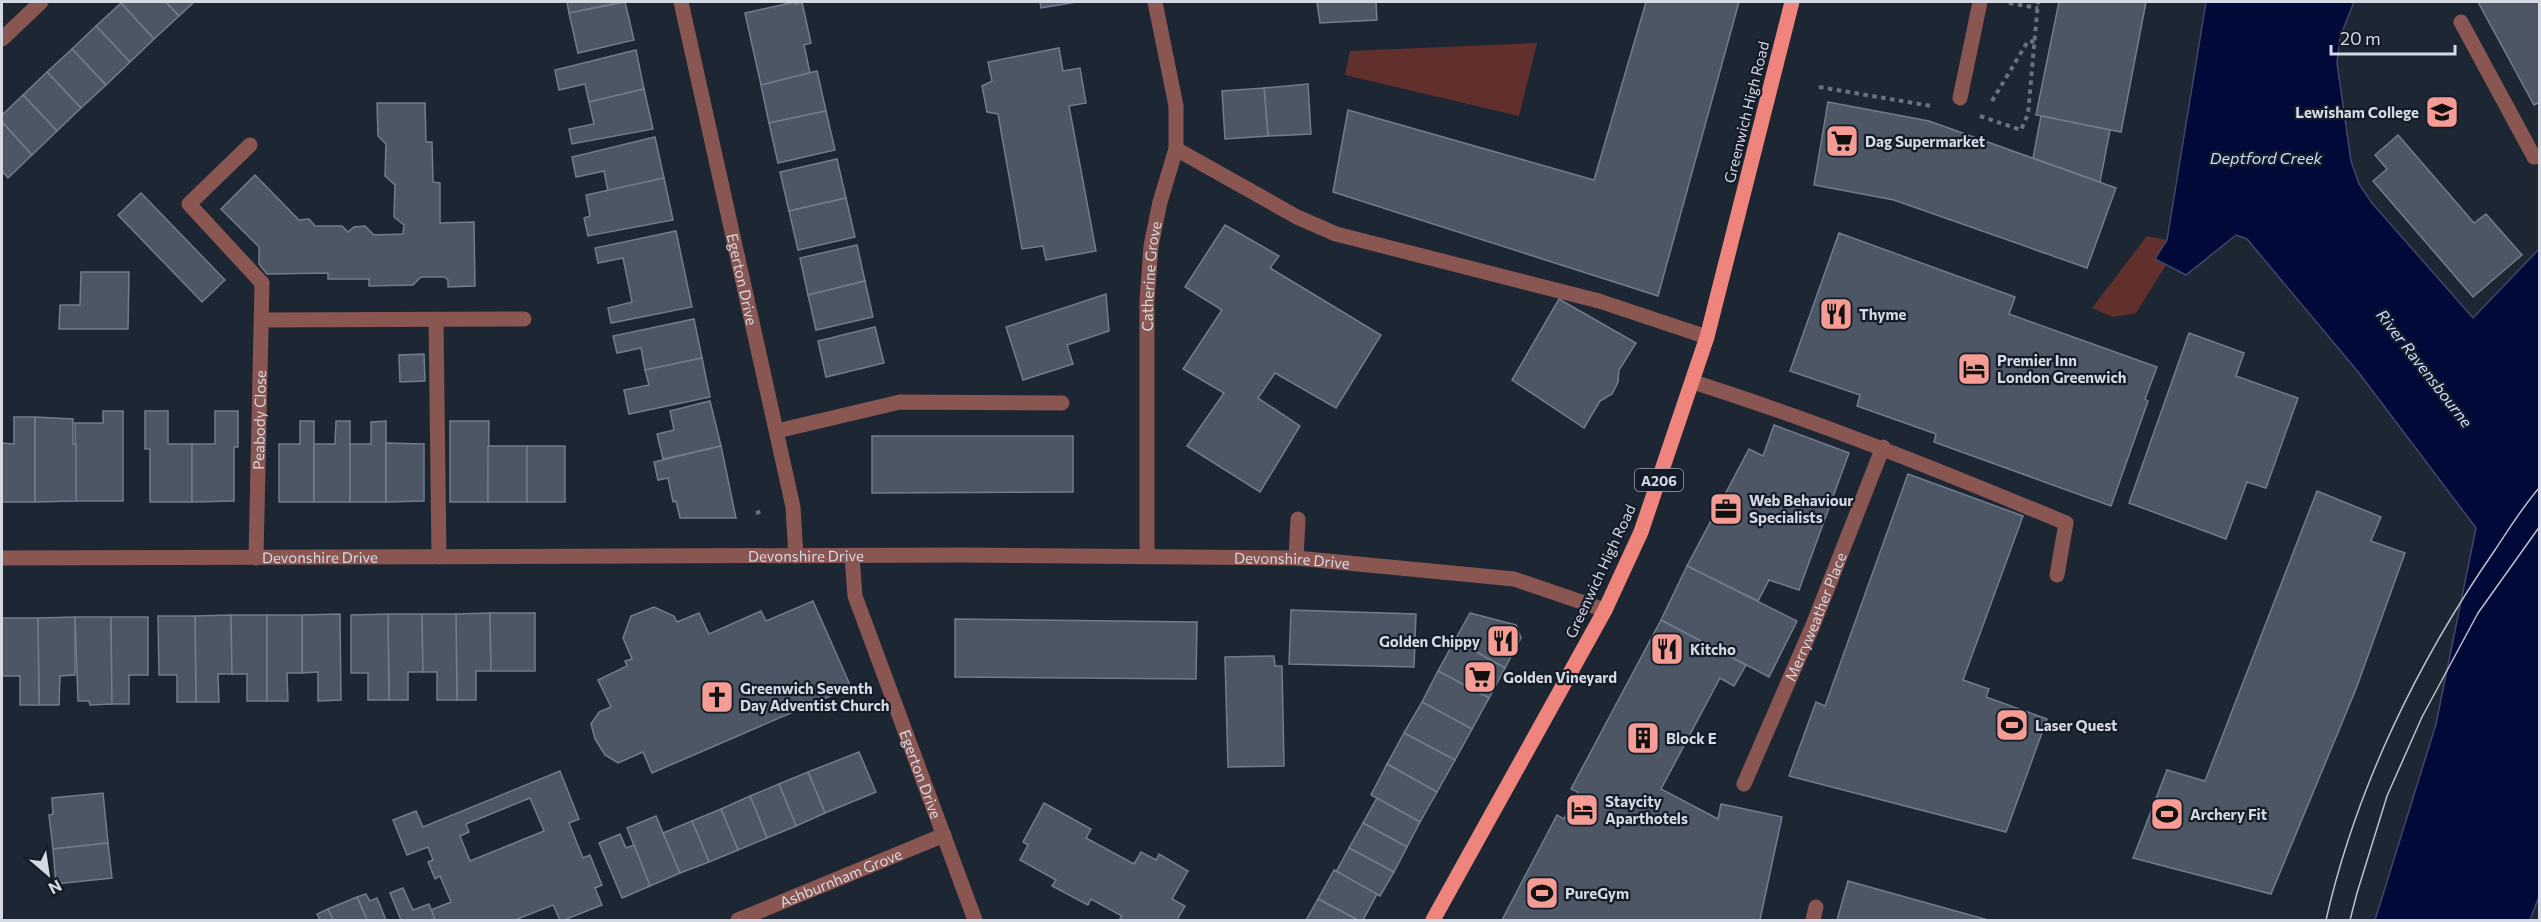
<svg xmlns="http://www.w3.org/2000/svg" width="2541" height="922" viewBox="0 0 2541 922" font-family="Commissioner,sans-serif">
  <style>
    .green { fill: #61302d }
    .water { fill: #000938; stroke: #40476b; stroke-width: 1.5 }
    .building { fill: #4c5665; stroke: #727c8d; stroke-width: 1.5; fill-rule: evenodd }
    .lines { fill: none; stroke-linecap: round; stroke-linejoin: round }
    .path { stroke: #6b727e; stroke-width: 4; stroke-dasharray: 4.5 4.5; stroke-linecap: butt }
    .service { stroke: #8a5651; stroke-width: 15 }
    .minor { stroke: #8a5651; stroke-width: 15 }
    .primary { stroke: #ee847c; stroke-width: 15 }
    .tram { stroke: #bbc0cb; stroke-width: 1.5 }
    .labels { text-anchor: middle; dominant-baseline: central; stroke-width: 4.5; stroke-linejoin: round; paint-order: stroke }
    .shield { fill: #141c29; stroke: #9aa0ab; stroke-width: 1.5 }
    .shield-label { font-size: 14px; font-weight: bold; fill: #d4d9e3 }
    .street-label { font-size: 15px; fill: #d4d9e3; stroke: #141c29 }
    .poi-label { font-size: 15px; font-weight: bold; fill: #d4d9e3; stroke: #141c29; text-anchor: start }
    .water-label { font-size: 16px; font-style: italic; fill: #c9ddfd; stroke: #141c29 }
  </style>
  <rect width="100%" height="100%" fill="#1d2633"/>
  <g class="green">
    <polygon points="1537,43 1519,116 1345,75 1350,51"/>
    <polygon points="2147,236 2167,240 2155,259 2166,265 2136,313 2113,317 2092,308"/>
  </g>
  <polygon class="water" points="2206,2 2354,2 2340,37 2337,63 2351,161 2359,184 2372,203 2473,318 2539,249 2540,894 2530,920 2375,920 2436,724 2476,528 2359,373 2247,239 2236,235 2186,275 2155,259 2167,240"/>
  <g class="building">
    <polygon points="122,2 166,2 179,16 154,39 121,3"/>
    <polygon points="166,2 194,2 179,16"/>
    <polygon points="567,2 622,2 569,13"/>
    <polygon points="625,2 634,40 578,53 569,13"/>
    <polygon points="795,2 795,4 802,2 811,43 804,45 810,73 761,85 745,13"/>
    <polygon points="1040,2 1077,2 1041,8"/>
    <polygon points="1317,2 1376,2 1377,20 1320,23"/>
    <polygon points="1646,2 1739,2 1658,296 1333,192 1348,110 1594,180"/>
    <polygon points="2059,2 2146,2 2121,132 2036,115"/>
    <polygon points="2478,2 2540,2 2540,102 2534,105"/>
    <polygon points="121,3 154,39 130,62 96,26"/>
    <polygon points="96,26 130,62 106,85 72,49"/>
    <polygon points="1059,48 1063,71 1080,68 1086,103 1069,106 1096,251 1046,260 1043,246 1022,249 998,114 987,112 982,86 992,81 988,62"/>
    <polygon points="72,49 106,85 81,108 47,72"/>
    <polygon points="636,50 644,89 589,102 585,84 559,90 555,70"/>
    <polygon points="817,71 826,111 769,123 761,85"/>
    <polygon points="47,72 81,108 57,131 23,95"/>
    <polygon points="1308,84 1311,134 1268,136 1264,88"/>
    <polygon points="1264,88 1268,136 1225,139 1222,91"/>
    <polygon points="644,89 653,129 572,144 569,129 594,124 589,102"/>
    <polygon points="23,95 57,131 32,155 2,122 2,115"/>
    <polygon points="1828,102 1929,121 2116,188 2087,268 1894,200 1814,185"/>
    <polygon points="377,103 425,103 426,142 432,142 433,182 440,183 440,223 474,222 475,286 448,287 448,280 444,277 421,277 413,285 369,286 369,279 328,279 328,273 267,274 259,264 259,247 221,209 255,175 299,220 309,219 315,226 342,226 348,232 354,227 365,226 374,235 403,234 404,225 394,217 395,185 385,176 386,144 378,136"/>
    <polygon points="826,111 835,150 778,163 769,123"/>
    <polygon points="2041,116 2110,130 2100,182 2033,158"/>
    <polygon points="2,122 32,155 8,178 2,171"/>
    <polygon points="2398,135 2474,223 2486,214 2522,255 2473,297 2373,181 2387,169 2375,155"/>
    <polygon points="655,137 664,178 608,191 604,171 576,177 572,157"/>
    <polygon points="837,159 846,198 789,211 780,172"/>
    <polygon points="664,178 673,220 588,236 584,218 590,216 586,195"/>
    <polygon points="141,193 225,280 202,302 118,215"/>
    <polygon points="846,198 855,237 798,250 789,211"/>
    <polygon points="1225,225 1279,256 1270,268 1381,335 1336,408 1275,373 1258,398 1300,426 1260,492 1187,446 1224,393 1183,369 1222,310 1185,287"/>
    <polygon points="676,231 692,307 611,323 608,308 632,302 623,258 598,263 595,248"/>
    <polygon points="1839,233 2015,297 2009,314 2157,367 2145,399 2148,401 2111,506 1934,442 1936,434 1857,406 1860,395 1790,371"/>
    <polygon points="857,245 865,281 808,295 800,258"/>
    <polygon points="81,272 129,272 128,329 59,329 60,305 80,305"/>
    <polygon points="865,281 873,317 816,330 808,295"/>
    <polygon points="1106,294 1109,331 1067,345 1073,364 1023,380 1006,327"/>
    <polygon points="1559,299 1636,343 1619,370 1618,382 1612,394 1600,401 1584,428 1512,380"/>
    <polygon points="694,319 702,358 645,370 641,348 617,353 613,336"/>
    <polygon points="875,327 884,363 826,377 818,341"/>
    <polygon points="2189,333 2244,353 2236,376 2298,398 2266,488 2247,482 2226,539 2129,503"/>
    <polygon points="424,354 425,381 400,382 399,355"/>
    <polygon points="702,358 710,397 629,414 624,390 649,385 645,370"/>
    <polygon points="710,401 721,446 663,459 657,434 674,430 670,411"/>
    <polygon points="103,411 123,411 123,501 76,501 75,423 103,423"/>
    <polygon points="145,411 168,411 168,444 192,444 192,502 150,502 150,449 145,449"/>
    <polygon points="215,411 238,411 238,447 234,447 234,501 192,502 192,444 215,444"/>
    <polygon points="14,417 35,417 35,502 2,502 2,443 14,444"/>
    <polygon points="35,417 73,419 73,444 76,444 76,501 35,502"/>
    <polygon points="300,421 314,421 314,502 279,502 279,444 300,444"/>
    <polygon points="336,421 350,421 350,502 314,502 314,444 335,444"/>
    <polygon points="386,421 386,502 350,502 350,444 371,444 371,422"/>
    <polygon points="450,421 489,421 488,502 450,502"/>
    <polygon points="1774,425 1849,453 1799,590 1769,580 1758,601 1687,566 1749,449 1763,456"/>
    <polygon points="872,436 1073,436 1073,492 872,493"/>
    <polygon points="386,443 424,444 424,501 386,502"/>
    <rect x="488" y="446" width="39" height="56"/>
    <rect x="527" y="446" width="38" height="56"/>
    <polygon points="721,446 736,518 680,518 676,501 673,502 668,478 658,480 654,462"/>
    <polygon points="1908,474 2023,516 1963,680 1989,689 1986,697 2047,719 2006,832 1789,776 1816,702 1825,706"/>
    <polygon points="2317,491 2381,517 2371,541 2405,553 2356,689 2271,894 2133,858 2167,770 2205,781"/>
    <polygon points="1687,566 1797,621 1769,677 1661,620"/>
    <polygon points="813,601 851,687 652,773 643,752 618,763 605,755 595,739 591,724 599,712 611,707 598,680 627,666 625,661 632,659 623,638 631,616 654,607 674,616 677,622 699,613 709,634 761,611 766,621"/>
    <polygon points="1291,610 1416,614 1414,667 1289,664"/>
    <polygon points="490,613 491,671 476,671 476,700 457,700 456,614"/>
    <polygon points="490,613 535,613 535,671 491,671"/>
    <polygon points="1470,613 1516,625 1521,638 1505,668 1455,640"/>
    <polygon points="340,614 341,700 318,701 318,672 302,673 302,615"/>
    <polygon points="388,614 422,614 423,672 408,672 408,700 389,700"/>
    <polygon points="388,614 389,700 368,700 368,673 351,673 351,615"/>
    <polygon points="422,614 456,614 457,700 437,700 437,672 423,672"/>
    <polygon points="231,615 232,674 218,674 219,702 196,702 195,616"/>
    <polygon points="231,615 267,615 267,701 247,701 247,674 232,674"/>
    <polygon points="267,615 302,615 302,673 287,673 288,701 267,701"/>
    <polygon points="158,616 195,616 196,702 177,702 177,675 159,675"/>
    <polygon points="75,617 111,617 112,704 90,705 89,701 78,701"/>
    <polygon points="75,617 75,675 60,676 59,705 39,705 38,618"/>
    <polygon points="111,617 148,617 148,675 129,675 129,704 112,704"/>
    <polygon points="2,618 38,618 39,705 20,705 20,676 2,676"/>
    <polygon points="955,619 1197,622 1196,679 955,677"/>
    <polygon points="1661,620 1746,665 1734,686 1720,678 1661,789 1718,819 1721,804 1782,817 1760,920 1502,920 1557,815 1564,819 1578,792 1571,789"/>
    <polygon points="1455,640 1505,668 1489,698 1438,671"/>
    <polygon points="1274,656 1275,666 1282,666 1284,766 1228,767 1225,657"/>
    <polygon points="1438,671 1489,698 1472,729 1422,702"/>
    <polygon points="1422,702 1472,729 1455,760 1404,733"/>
    <polygon points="1404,733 1455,760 1437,792 1387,764"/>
    <polygon points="859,752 876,792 825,813 808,772"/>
    <polygon points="1387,764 1437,792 1420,822 1371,795"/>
    <path d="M560,771L579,819L569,823L583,858L590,855L602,885L595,888L602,905L564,920H560L553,905L515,920H435L431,910L451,902L440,876L435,879L428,862L433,860L428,847L407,855L393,820L416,811L423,827ZM530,798L544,831L470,861L460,836L469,832L466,824Z"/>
    <polygon points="808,772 825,813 796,826 779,784"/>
    <polygon points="779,784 796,826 767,838 750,796"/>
    <polygon points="103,793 108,843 53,849 49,815 53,814 52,798"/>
    <polygon points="750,796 767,838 738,850 721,809"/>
    <polygon points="1377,798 1420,822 1407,847 1363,823"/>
    <polygon points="1044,803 1091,829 1086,838 1134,864 1141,852 1156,860 1159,854 1188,871 1172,899 1185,906 1177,920 1119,920 1122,916 1091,899 1088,905 1052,886 1056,880 1020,860 1028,845 1023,842"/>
    <polygon points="721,809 738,850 709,862 692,821"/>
    <polygon points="656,816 680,873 650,886 627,828"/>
    <polygon points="692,821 709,862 680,873 663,833"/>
    <polygon points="1363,823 1407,847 1394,872 1349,848"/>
    <polygon points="620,834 626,848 634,845 650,886 622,898 599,843"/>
    <polygon points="108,843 112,878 56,884 53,849"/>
    <polygon points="1349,848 1394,872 1380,896 1336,872"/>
    <polygon points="1334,870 1377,894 1363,920 1358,920 1318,899"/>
    <polygon points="1848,881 1988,920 1837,920"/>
    <polygon points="403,888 413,910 429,904 435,920 401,920 390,893"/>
    <polygon points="366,894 370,901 377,898 386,920 367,920 357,897"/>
    <polygon points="357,897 367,920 333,920 328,909"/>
    <polygon points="1318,899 1358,920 1306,920"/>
    <polygon points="328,909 333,920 320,920 317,914"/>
  </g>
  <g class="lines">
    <g class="path">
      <polyline points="2009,3 2038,8"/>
      <polyline points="1819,87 1932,106"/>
      <polyline points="1992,101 2028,41 2035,42"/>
      <polyline points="1980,116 2021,130 2028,114 2038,2"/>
      <polyline points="756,513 764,511"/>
    </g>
    <g class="service">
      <polyline points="2461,22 2534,157 2540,156"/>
      <polyline points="1960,98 1980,2"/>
      <polyline points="250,145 189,204 262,283"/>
      <polyline points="1176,149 1297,217 1336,234 1599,301 1707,337"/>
      <polyline points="262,320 524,319"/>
      <polyline points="436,320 439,557"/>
      <path d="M1693,382C1820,422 1943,472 2066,523L2057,575"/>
      <polyline points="777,431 900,402 1062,403"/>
      <polyline points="1296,558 1298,519"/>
      <path id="s1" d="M1744,784L1813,625L1883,447"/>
      <polyline points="1813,920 1816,907"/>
    </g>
    <g class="minor">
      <path id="s2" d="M681,2L793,507L796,556"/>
      <polyline points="2,39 41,2"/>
      <path id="s3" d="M1147,555V301L1151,246L1160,202L1176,149V106L1155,2"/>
      <path id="s4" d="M852,556L855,596L975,920"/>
      <path id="s5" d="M2,558L964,555L1296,558L1514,579L1605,610"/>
      <path id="s6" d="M256,558L262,283"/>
      <path id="s7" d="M738,920L944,835"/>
    </g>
    <polyline class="primary" points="1433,920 1605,610 1641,532 1707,337 1792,2"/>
    <g class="tram">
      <path d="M2326,920C2356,788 2418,661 2495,550C2509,529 2523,506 2540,487"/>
      <polyline points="2350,920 2357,893 2387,796 2422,717 2478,613 2540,526"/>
    </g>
  </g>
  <defs>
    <g id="university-square" transform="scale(1.725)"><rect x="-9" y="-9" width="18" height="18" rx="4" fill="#f59c94" stroke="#141c29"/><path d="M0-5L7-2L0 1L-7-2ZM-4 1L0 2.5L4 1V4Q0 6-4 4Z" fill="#111"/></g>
    <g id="supermarket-square" transform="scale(1.725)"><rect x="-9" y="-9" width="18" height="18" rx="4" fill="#f59c94" stroke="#141c29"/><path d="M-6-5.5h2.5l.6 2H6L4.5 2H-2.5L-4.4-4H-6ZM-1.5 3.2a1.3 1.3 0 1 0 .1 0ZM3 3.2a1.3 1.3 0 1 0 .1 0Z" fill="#111"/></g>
    <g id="restaurant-square" transform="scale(1.725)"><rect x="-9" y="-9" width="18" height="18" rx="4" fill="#f59c94" stroke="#141c29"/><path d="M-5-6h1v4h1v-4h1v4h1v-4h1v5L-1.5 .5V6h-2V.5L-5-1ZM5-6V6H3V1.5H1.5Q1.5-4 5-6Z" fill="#111"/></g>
    <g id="hotel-square" transform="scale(1.725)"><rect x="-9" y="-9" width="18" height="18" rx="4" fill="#f59c94" stroke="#141c29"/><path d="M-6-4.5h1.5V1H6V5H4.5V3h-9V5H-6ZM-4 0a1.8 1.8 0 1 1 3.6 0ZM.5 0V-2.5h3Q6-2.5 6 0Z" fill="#111"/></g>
    <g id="office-square" transform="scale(1.725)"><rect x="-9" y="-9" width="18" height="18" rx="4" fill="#f59c94" stroke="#141c29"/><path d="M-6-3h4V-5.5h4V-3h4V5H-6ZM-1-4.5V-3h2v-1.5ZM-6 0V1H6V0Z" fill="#111"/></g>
    <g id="church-square" transform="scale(1.725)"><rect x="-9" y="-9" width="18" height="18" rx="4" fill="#f59c94" stroke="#141c29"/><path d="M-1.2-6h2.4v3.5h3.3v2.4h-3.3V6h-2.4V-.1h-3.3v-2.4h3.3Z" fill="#111"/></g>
    <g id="stadium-square" transform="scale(1.725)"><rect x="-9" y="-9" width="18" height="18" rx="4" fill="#f59c94" stroke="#141c29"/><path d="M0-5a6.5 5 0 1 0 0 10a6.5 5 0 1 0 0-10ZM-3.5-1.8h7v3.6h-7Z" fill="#111"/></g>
    <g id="building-square" transform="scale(1.725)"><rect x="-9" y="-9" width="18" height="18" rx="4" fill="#f59c94" stroke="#141c29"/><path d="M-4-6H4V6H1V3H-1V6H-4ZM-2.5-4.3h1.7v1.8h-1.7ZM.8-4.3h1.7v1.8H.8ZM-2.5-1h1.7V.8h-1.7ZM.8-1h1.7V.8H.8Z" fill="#111"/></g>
  </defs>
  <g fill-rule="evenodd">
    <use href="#university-square" x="2442" y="112"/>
    <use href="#supermarket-square" x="1842" y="141"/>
    <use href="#restaurant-square" x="1836" y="314"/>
    <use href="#hotel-square" x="1974" y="369"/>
    <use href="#office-square" x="1726" y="509"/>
    <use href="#restaurant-square" x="1503" y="641"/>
    <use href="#restaurant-square" x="1667" y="649"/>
    <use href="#supermarket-square" x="1480" y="677"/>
    <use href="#church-square" x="717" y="697"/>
    <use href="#stadium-square" x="2012" y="725"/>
    <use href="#building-square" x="1643" y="738"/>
    <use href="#hotel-square" x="1582" y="810"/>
    <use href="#stadium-square" x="2167" y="814"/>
    <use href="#stadium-square" x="1542" y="893"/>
  </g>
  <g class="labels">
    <rect class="shield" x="1635" y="469" width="48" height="22" rx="4.5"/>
    <g class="shield-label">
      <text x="1659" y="480">A206</text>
    </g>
    <g class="street-label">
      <text transform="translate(1746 112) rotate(-76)">Greenwich High Road</text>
      <text stroke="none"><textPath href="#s3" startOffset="279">Catherine Grove</textPath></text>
      <text stroke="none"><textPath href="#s2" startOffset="284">Egerton Drive</textPath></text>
      <text stroke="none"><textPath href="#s6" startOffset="138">Peabody Close</textPath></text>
      <text stroke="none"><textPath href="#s5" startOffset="804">Devonshire Drive</textPath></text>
      <text stroke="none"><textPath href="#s5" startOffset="318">Devonshire Drive</textPath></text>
      <text stroke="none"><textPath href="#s5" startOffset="1290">Devonshire Drive</textPath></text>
      <text transform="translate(1600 571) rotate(-65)">Greenwich High Road</text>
      <text stroke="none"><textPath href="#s1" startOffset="182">Merryweather Place</textPath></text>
      <text stroke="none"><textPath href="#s4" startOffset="230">Egerton Drive</textPath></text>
      <text stroke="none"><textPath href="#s7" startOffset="111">Ashburnham Grove</textPath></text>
    </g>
    <g class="poi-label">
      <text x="2419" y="112" text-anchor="end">Lewisham College</text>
      <text x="1865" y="141">Dag Supermarket</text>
      <text x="1859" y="314">Thyme</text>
      <text x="1997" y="360">Premier Inn<tspan x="1997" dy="17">London Greenwich</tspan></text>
      <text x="1749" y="500">Web Behaviour<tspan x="1749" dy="17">Specialists</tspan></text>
      <text x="1480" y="641" text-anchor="end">Golden Chippy</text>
      <text x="1690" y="649">Kitcho</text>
      <text x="1503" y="677">Golden Vineyard</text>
      <text x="740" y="688">Greenwich Seventh<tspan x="740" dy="17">Day Adventist Church</tspan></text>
      <text x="2035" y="725">Laser Quest</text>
      <text x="1666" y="738">Block E</text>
      <text x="1605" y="801">Staycity<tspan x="1605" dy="17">Aparthotels</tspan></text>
      <text x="2190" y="814">Archery Fit</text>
      <text x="1565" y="893">PureGym</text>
    </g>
    <g class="water-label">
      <text x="2266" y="157">Deptford Creek</text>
      <text transform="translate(2425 368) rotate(52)">River Ravensbourne</text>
    </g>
  </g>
  <rect width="2541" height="922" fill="none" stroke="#d4d9e3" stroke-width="6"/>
  <g transform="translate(48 874) rotate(151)" stroke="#141c29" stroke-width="4.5" paint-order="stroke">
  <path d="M0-4.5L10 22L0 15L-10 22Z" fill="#d4d9e3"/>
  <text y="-9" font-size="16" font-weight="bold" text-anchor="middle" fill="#d4d9e3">N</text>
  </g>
  <path d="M2331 45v9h124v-9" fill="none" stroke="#d4d9e3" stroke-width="3"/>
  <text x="2340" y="45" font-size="18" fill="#d4d9e3" stroke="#141c29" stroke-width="4.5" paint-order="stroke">20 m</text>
</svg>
